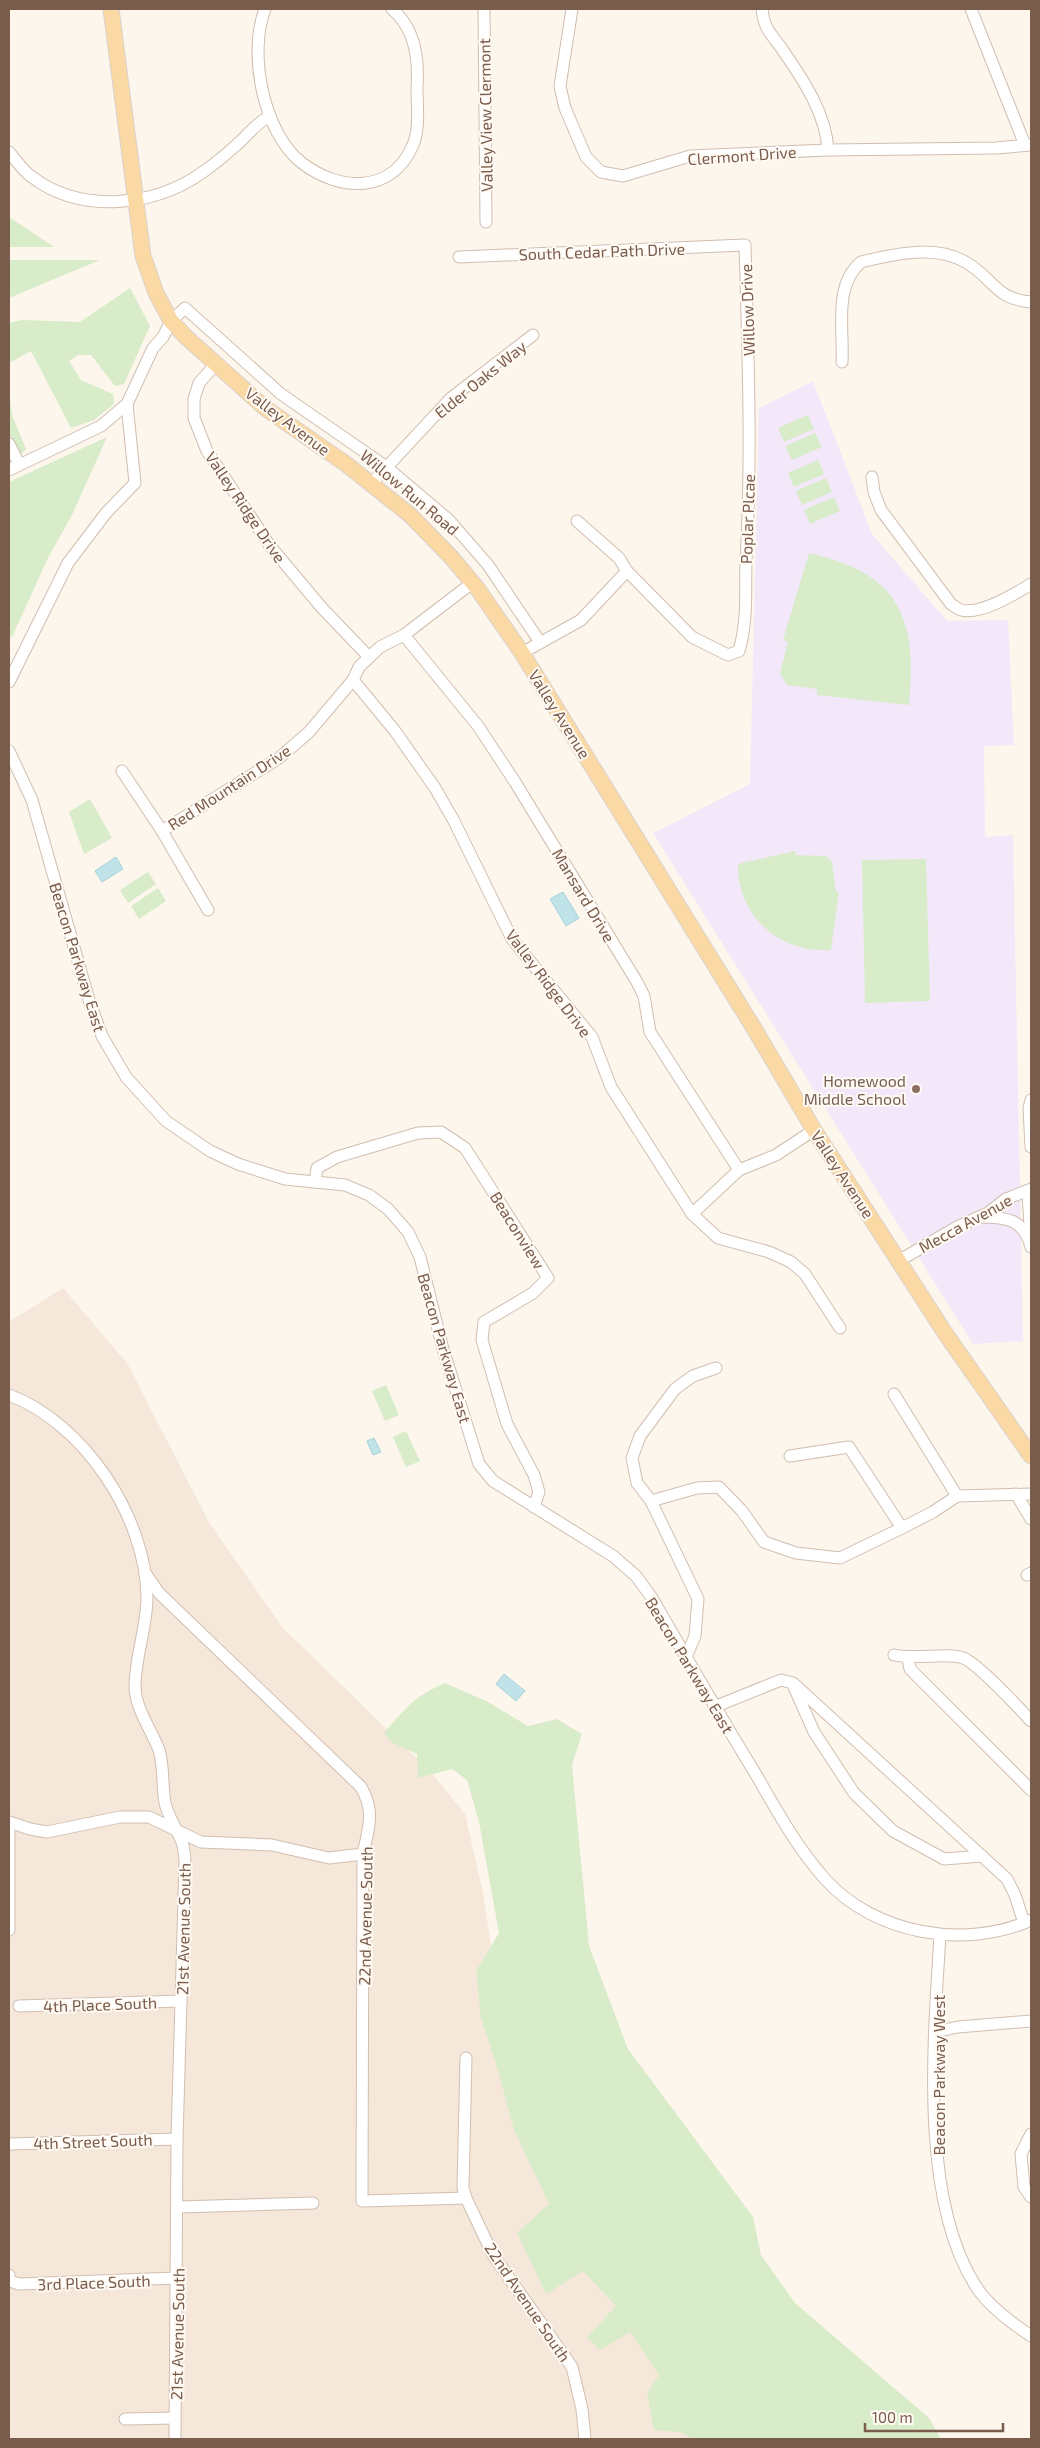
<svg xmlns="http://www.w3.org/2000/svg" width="1040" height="2448" viewBox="0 0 1040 2448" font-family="'Exo 2',sans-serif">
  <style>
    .residential { fill: #f5e8da }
    .education { fill: #f3e8fa }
    .green { fill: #d8ecc9 }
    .water { fill: #bfe3e8; stroke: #a5d3da }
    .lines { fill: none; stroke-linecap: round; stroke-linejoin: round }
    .minor-casing { stroke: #d1beb0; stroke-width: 13 }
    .major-casing { stroke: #dad1cd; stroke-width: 17 }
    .minor { stroke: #fff; stroke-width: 11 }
    .major { stroke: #fbd9a5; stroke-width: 15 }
    .education-dot { fill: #8d6e63; stroke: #fffaf3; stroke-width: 2 }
    .labels { text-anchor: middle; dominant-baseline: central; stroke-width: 4; stroke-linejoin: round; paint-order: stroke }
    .street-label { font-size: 16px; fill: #7a5c4d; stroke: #fffaf3 }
    .education-label { font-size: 16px; fill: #785e54; stroke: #fffaf3; text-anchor: end }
  </style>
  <rect width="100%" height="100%" fill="#fdf6ec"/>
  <polygon class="residential" points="63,1288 127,1363 210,1524 283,1628 430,1771 465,1814 483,1893 504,2032 787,2439 9,2439 9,1322"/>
  <polygon class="education" points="813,381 872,534 947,621 1008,620 1014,745 984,746 985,837 1013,835 1023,1341 973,1344 653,833 750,784 759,408"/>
  <g class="green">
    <polygon points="9,217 54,247 9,247"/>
    <polygon points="9,260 100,260 9,298"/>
    <polygon points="130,288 150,326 124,384 115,386 91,355 78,355 69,361 81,380 113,394 114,404 94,420 71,428 31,351 9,363 9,323 22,320 80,322"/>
    <polygon points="9,390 12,415 26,449 20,455 9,434"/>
    <polygon points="808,415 814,429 784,442 778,428"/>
    <polygon points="815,433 822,447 792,460 785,446"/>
    <polygon points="107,437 72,515 48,558 12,637 9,635 9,482"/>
    <polygon points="818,460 824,474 794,487 788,473"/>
    <polygon points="826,478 832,492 802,505 796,491"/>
    <polygon points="834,497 840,511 810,524 804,510"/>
    <path d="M809,553C899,573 918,617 909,705L817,695V689L787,685L780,673L788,642L783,640Z"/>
    <polygon points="90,799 112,838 84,854 69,812"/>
    <path d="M795,851V855L826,856L832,862L836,892H839L831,950C779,954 737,915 738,864Z"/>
    <polygon points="926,859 930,1001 865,1003 862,860"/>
    <polygon points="148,872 156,884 128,903 120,890"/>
    <polygon points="158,888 166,901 139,919 131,906"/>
    <polygon points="386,1385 399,1415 385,1421 372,1391"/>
    <polygon points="406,1431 420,1461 406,1467 393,1437"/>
    <path d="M445,1683L488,1702L528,1726L557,1719L582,1734L572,1765L589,1946L628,2049L753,2217L761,2255L795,2303L929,2418L941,2439H693L680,2432L654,2430L647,2393L659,2375L630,2332L600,2350L587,2337L616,2306L583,2271L546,2294L517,2233L549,2204L514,2130L497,2067L481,2018L476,1971L499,1933L479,1822L467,1780L452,1769L418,1778L417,1754L391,1742L384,1733C405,1709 414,1696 445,1683Z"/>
  </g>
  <g class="water">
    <polygon points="116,857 123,869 102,882 95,871"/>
    <polygon points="563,892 579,918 566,926 550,899"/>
    <polygon points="374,1438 381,1452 373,1455 367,1441"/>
    <polygon points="504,1674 525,1691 516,1701 496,1684"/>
  </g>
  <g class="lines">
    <g class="minor-casing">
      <g id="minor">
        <path d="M265,9C248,53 263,133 302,163C340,192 392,194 413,145C420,128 417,106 417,88C419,60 415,28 392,9"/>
        <polyline points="484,9 486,222"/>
        <polyline points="572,9 560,86 565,108 586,157 601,172 623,176 690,156 828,150 996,148 1031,145"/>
        <path d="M762,9C764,31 773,35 784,52C804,81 826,114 828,150"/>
        <polyline points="971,9 1025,145"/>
        <path d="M9,152C16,160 23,171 32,177C81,214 154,207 203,172C213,165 224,156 233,148C247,137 254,124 270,116"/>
        <path d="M459,257L745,245C748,350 752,456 746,561C745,593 748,619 739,651L728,655L692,637L627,571L619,558L577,521"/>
        <path d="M842,362C844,329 833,286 861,262C894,254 936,244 967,263C994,279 995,299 1031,302"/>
        <polyline points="216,364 199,383 194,399 194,418 207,451 270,546 322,608 369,657"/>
        <polyline points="9,444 19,464"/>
        <polyline points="9,470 101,426 127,404 153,348 163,337 171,321 185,308 281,394 385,466 449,520 488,565 540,642"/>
        <path d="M872,477L874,492L881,510L951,604C954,606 958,609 961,610C981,615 1015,594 1031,584"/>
        <polyline points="372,483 451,398 533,335"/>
        <polyline points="404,635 478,726 515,782 637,982 644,996 650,1032 739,1170"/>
        <polyline points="522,653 581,620 627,571"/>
        <polyline points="353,680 395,731 435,788 454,821 512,939 592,1037 611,1087 692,1214 718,1238 769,1252 791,1262 805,1274 840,1328"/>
        <polyline points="9,682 68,563 106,513 135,483 127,404"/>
        <path d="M9,751L32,800L89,1000L102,1036L126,1077L166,1121L210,1151L238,1164L285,1179L345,1185L369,1195L388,1209L408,1232L420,1257L443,1349L479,1464L493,1481L613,1556L636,1576L652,1598C687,1659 722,1719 758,1778C778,1813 798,1849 825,1879C874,1934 965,1950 1031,1920"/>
        <polyline points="122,771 162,831 208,910"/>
        <polyline points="162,831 279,758 309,732 353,680 359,667 380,647 404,635 472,583"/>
        <polyline points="1031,1100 1029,1108 1031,1147"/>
        <polyline points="315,1182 317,1168 337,1157 418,1133 441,1132 465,1148 548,1278 533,1293 484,1322 482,1340 507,1424 534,1475 539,1492 534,1507"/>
        <polyline points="692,1214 739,1170 776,1155 814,1130"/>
        <path d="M981,1217C1006,1217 1024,1219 1031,1247"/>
        <polyline points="1031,1240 1028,1195 1031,1190"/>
        <polyline points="900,1260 959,1226 988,1213 1006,1199 1031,1189"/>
        <polyline points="894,1394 957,1496"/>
        <path d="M9,1395C84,1423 146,1517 147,1597C147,1627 135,1657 135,1687C136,1710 151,1729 159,1750C164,1766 162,1786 165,1803C168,1817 178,1830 183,1845C184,1851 185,1857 185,1863L177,2139L175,2439"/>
        <polyline points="1016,1494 1031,1519"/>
        <polyline points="651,1501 697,1488 719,1487 742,1511 764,1542 796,1553 840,1558 902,1528 849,1447 790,1456"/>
        <polyline points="902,1528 933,1512 957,1496 1031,1494"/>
        <path d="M146,1574L159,1593L361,1787C375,1811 369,1827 363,1854L362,2201L466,2198"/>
        <polyline points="1027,1575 1031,1573"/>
        <path d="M894,1655C915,1660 948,1652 963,1658C976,1662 1019,1708 1031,1721"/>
        <polyline points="686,1657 695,1636 698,1599 651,1501 637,1483 632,1458 640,1436 675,1389 693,1376 716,1368"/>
        <polyline points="908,1658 910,1669 1031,1790"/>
        <polyline points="794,1687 814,1732 854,1793 893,1831 944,1859 982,1856"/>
        <polyline points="714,1707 781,1680 793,1683 1007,1879 1015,1895 1024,1923"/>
        <polyline points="9,1822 30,1829 47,1832 120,1817 149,1817 201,1842 272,1845 329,1858 363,1854"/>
        <polyline points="9,1822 9,1930"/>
        <path d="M940,1935C934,2037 919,2196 975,2285C988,2306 1012,2323 1031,2336"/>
        <polyline points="19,2006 181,2001"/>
        <polyline points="935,2032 958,2027 1031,2021"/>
        <polyline points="466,2058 463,2188 466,2198 493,2255 572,2367 582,2409 585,2439"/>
        <polyline points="1031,2134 1021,2154 1024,2187 1031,2197"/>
        <polyline points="9,2144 177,2139"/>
        <polyline points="178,2207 313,2203"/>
        <polyline points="9,2275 10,2281 19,2284 177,2278"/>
        <polyline points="125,2419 175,2418"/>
      </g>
    </g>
    <g class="major-casing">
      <polyline id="major" points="111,9 143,256 156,293 171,321 186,337 265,408 346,464 410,515 452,558 477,588 522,653 755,1030 814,1130 945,1333 1031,1456"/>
    </g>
    <use href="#minor" class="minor"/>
    <use href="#major" class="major"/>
  </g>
  <circle class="education-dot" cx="916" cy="1089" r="5"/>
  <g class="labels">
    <g class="street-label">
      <text transform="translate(485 115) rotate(-91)">Valley View Clermont</text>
      <text transform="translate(742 155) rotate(-4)">Clermont Drive</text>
      <text transform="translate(602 251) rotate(-2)">South Cedar Path Drive</text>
      <text transform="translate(747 310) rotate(-92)">Willow Drive</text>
      <text transform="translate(480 379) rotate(-39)">Elder Oaks Way</text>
      <text transform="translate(288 421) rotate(37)">Valley Avenue</text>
      <text transform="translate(410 492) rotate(40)">Willow Run Road</text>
      <text transform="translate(246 507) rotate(56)">Valley Ridge Drive</text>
      <text transform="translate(747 519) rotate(-88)">Poplar Plcae</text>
      <text transform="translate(560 714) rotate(58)">Valley Avenue</text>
      <text transform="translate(229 787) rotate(-33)">Red Mountain Drive</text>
      <text transform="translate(584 895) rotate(59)">Mansard Drive</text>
      <text transform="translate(78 957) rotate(73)">Beacon Parkway East</text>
      <text transform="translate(549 983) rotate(53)">Valley Ridge Drive</text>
      <text transform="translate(843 1174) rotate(57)">Valley Avenue</text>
      <text transform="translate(965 1223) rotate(-29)">Mecca Avenue</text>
      <text transform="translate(518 1230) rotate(58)">Beaconview</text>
      <text transform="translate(445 1348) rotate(74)">Beacon Parkway East</text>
      <text transform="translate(690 1665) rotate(59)">Beacon Parkway East</text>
      <text transform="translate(365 1916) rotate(-89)">22nd Avenue South</text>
      <text transform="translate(183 1929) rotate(-89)">21st Avenue South</text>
      <text transform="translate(100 2004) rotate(-2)">4th Place South</text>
      <text transform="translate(938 2075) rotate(-90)">Beacon Parkway West</text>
      <text transform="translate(93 2141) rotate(-2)">4th Street South</text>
      <text transform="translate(94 2282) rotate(-2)">3rd Place South</text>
      <text transform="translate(528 2302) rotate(56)">22nd Avenue South</text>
      <text transform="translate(177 2334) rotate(-89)">21st Avenue South</text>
    </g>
    <g class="education-label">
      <text x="906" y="1080">Homewood<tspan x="906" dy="18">Middle School</tspan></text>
    </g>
  </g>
  <rect width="1040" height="2448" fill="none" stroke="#7a5c4d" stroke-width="20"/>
  <path d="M865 2423v8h138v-8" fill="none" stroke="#7a5c4d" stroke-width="2.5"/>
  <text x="872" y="2423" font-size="15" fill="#7a5c4d" stroke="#fffaf3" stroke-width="4" paint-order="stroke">100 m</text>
</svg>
